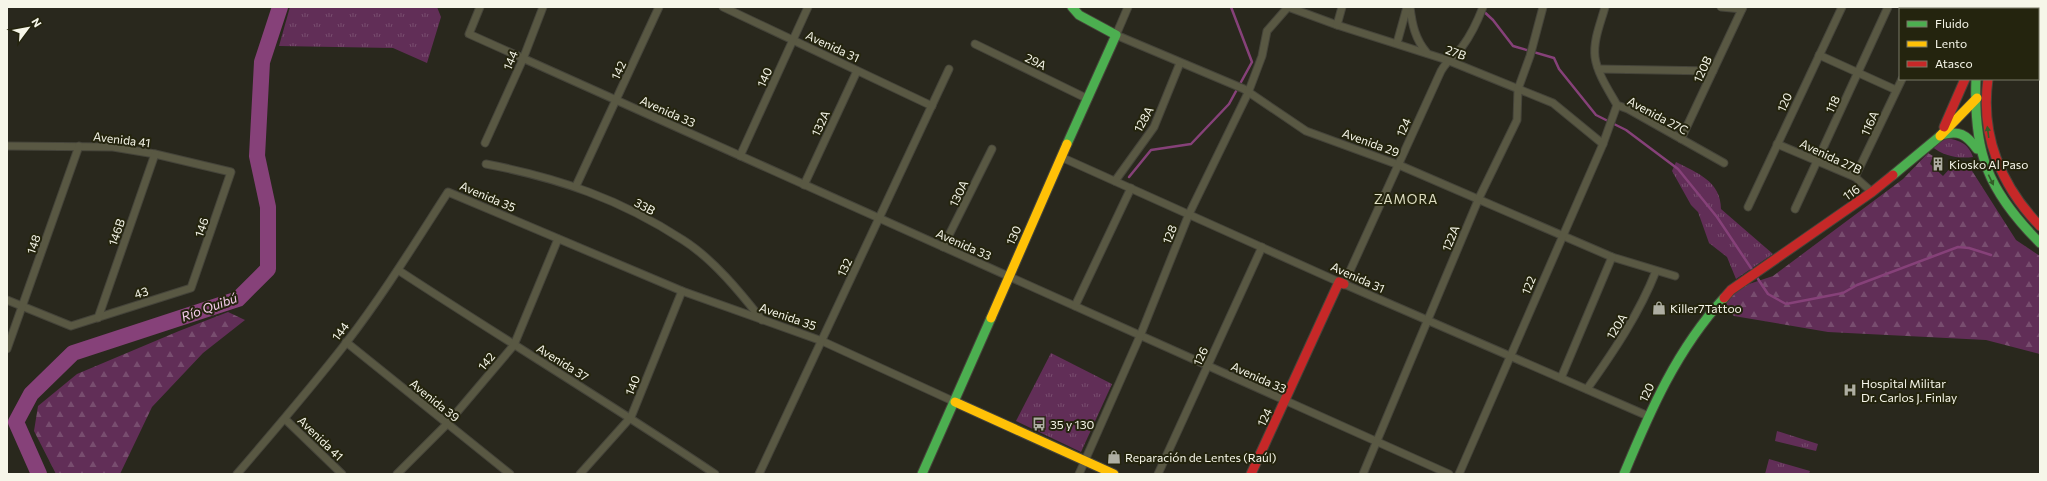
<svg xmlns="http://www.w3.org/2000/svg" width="2047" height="481" viewBox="0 0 2047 481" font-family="Commissioner,sans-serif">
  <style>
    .grass { fill: url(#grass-tufts) }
    .forest { fill: url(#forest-firs) }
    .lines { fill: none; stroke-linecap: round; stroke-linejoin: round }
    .stream { stroke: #864179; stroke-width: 2.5 }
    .river { stroke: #864179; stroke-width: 16 }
    .street-casing { stroke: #45443a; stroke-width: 9 }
    .fast-casing { stroke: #45443a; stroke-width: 11 }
    .slow-casing { stroke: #45443a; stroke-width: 11 }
    .jam-casing { stroke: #45443a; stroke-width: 11 }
    .street { stroke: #595843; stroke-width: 7 }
    .fast { stroke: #4caf50; stroke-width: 9 }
    .slow { stroke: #ffc107; stroke-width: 9 }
    .jam { stroke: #c62828; stroke-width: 9 }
    .oneway { fill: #345c28 }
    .labels { text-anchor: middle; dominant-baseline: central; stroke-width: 4; stroke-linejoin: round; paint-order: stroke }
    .street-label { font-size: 12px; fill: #f6f6e9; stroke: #24240e }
    .poi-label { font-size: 12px; fill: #f6f6e9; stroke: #24240e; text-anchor: start }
    .neighbourhood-label { font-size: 13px; letter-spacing: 1px; fill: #e0e0c5; stroke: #24240e }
    .water-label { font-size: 13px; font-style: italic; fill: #f8ceef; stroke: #24240e }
  </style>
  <defs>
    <pattern id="grass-tufts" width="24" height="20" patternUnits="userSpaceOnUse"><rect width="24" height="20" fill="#612e57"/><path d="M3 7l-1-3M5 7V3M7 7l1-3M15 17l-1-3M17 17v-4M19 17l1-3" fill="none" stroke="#784d6f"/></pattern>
    <pattern id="forest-firs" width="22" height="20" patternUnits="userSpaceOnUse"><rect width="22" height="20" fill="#612e57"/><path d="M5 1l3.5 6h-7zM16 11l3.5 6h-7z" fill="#784d6f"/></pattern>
  </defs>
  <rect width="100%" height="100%" fill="#29281d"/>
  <g class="grass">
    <polygon points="290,7 437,7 441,17 427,63 393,48 279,46"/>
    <path d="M1945,138C1959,140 1968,143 1973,157C1958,159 1943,156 1931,146Z"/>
    <path d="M1676,162C1697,173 1721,181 1721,209L1773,254L1736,279L1727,257L1709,243L1698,212L1691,205L1672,171Z"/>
    <polygon points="1051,353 1112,384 1081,452 1016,421"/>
    <polygon points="1777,431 1818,444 1816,451 1775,441"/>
    <polygon points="1769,459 1810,471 1809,474 1765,474"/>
  </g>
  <g class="forest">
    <polygon points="1928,153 1933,156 1930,164 1943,176 1952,166 1967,163 2016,240 2040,256 2040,354 1986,340 1828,332 1734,316 1723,305 1731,290 1773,276 1903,179"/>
    <polygon points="228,312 245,320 203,353 152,407 120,474 56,474 34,431 38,406 77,374 179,331"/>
  </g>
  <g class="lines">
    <g class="stream">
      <polyline points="1479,7 1493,20 1513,46 1554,58 1559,69 1596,115 1626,130 1678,169 1717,217 1753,271"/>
      <polyline points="1129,177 1151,150 1191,144 1229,104 1252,62 1231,7"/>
      <polyline points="1756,276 1768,294 1786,304 1843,293 1857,285 1958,247 1969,248 1991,255"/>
    </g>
    <polyline class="river" points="39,474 16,422 31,394 73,353 238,299 268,269 268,207 257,156 262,62 280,7"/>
    <g class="street-casing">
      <g id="street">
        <polyline points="480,7 469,34 1449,474"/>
        <polyline points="723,7 932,106"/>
        <polyline points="1128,7 1116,35 1244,89 1306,131 1399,165 1612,257 1675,276"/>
        <polyline points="1288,7 1337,25 1447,60 1553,103 1603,144"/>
        <path d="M1410,7C1412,24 1415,39 1427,53"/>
        <path d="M1483,7C1478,20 1471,35 1462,47C1454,56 1448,59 1441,71L1344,284L1648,416"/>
        <path d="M1605,7C1601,22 1593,40 1595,57C1597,73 1609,91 1617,105L1628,109L1724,163"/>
        <polyline points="1721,7 1742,9"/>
        <polyline points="1960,7 1964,9"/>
        <polyline points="1935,9 1936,7"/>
        <polyline points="1337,25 1342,7"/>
        <polyline points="1397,43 1407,7"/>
        <polyline points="975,44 1088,99"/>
        <polyline points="1819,55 1896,90"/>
        <polyline points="1599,69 1713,71"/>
        <polyline points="1681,139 1743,7"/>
        <polyline points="485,143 523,59 543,7"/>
        <polyline points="1777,144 1855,177 1872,192"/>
        <polyline points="7,146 113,147 155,154 231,172 191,288 71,326 7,300"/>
        <polyline points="740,156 808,7"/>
        <polyline points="1061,157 1339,282"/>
        <path d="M486,164C559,178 620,199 683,240C713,259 740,292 762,320"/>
        <polyline points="1855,177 1902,79"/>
        <polyline points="1115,181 1154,127 1180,63"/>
        <polyline points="804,185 857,71"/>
        <polyline points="576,186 659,7"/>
        <polyline points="1748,207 1842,7"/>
        <polyline points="1795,209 1888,7"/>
        <polyline points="943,247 992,149"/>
        <path d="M398,270C503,339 611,404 715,474"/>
        <polyline points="1075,306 1131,188"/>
        <polyline points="98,318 155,154"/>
        <polyline points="346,342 510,474"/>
        <polyline points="7,349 79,146"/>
        <polyline points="1561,378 1612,257"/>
        <path d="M1587,389C1614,351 1639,314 1656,271"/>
        <polyline points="285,419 342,474"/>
        <path d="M237,474C274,431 311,388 346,343C383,295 415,243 448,192L682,291L822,341L955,402"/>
        <polyline points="397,474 447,424 514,345 558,239"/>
        <polyline points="580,474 631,417 682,291"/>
        <polyline points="759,474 949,69"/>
        <polyline points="1079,474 1140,336 1189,214 1248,93 1262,56 1267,31 1288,7"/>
        <polyline points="1158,474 1262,247"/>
        <polyline points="1363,474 1479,198 1517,120 1518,89 1530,56 1543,7"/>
        <polyline points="1459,474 1603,144 1617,105"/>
      </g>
    </g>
    <g class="fast-casing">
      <g id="fast">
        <path d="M1976,79C1973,153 1988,191 2040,243"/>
        <path d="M1941,135C1959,130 1966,134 1977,149"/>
        <polyline points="1067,144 1116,35 1079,15 1072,7"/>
        <polyline points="1893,175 1940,136"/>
        <polyline points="922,474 991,318"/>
        <path d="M1624,474C1650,411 1677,349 1724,298"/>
      </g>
    </g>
    <g class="slow-casing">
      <g id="slow">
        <polyline points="1996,9 1997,7"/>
        <polyline points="1940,136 1977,98"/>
        <polyline points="991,318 1067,144"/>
        <polyline points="955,402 1114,474"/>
      </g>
    </g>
    <g class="jam-casing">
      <g id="jam">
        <polyline points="2010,9 2011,7"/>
        <path d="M1988,79C1980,135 2001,186 2040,226"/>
        <polyline points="1944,127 1965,79"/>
        <polyline points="1724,298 1731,290 1872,192 1893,175"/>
        <polyline points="1251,474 1339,282 1344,284"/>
      </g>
    </g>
    <use href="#street" class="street"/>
    <use href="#fast" class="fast"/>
    <use href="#slow" class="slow"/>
    <use href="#jam" class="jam"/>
  </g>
  <defs><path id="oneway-solid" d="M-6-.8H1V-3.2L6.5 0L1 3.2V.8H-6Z"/></defs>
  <g class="oneway">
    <use href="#oneway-solid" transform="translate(1988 132) rotate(-98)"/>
    <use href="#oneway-solid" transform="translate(1991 180) rotate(64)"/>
  </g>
  <defs>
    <g id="building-bare" transform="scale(1.08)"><path d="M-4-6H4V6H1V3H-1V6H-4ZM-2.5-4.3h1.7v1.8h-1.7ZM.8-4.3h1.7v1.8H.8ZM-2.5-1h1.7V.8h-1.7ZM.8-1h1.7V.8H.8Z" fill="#aeaea2" stroke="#24240e" stroke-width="2.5" paint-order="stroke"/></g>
    <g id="shop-bare" transform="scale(1.08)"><path d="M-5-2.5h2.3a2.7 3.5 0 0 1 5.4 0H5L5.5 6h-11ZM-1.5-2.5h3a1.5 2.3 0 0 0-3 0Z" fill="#aeaea2" stroke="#24240e" stroke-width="2.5" paint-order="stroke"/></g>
    <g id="hospital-bare" transform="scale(1.08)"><path d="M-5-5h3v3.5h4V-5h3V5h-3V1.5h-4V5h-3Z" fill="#aeaea2" stroke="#24240e" stroke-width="2.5" paint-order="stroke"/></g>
    <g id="bus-bare" transform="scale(1.08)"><path d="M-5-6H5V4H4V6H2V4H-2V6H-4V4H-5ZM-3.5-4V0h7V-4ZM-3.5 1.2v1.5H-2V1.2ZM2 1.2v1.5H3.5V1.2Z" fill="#aeaea2" stroke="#24240e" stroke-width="2.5" paint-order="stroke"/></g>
  </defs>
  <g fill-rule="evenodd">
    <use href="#building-bare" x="1938" y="164"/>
    <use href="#shop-bare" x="1659" y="308"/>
    <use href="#hospital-bare" x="1850" y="390"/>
    <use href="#bus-bare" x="1039" y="424"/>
    <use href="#shop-bare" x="1114" y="457"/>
  </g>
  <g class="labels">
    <g class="street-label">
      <text transform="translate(833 46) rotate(25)">Avenida 31</text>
      <text transform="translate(1456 52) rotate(21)">27B</text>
      <text transform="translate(510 60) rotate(-67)">144</text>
      <text transform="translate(1036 61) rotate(26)">29A</text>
      <text transform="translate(1702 69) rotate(-65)">120B</text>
      <text transform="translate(618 70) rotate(-65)">142</text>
      <text transform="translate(764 77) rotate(-66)">140</text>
      <text transform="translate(1784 102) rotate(-65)">120</text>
      <text transform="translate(1832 104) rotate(-65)">118</text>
      <text transform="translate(668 111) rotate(24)">Avenida 33</text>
      <text transform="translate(1658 115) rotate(28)">Avenida 27C</text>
      <text transform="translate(1143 119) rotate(-61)">128A</text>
      <text transform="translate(820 123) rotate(-65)">132A</text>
      <text transform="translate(1869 123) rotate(-65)">116A</text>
      <text transform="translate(1403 127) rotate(-66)">124</text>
      <text transform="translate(122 139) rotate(7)">Avenida 41</text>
      <text transform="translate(1371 142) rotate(20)">Avenida 29</text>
      <text transform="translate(1831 156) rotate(25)">Avenida 27B</text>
      <text transform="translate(1851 192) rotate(-35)">116</text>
      <text transform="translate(958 193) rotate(-64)">130A</text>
      <text transform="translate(488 196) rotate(23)">Avenida 35</text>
      <text transform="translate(645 206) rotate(29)">33B</text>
      <text transform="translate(201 227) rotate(-71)">146</text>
      <text transform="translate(116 232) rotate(-71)">146B</text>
      <text transform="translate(1169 234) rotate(-68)">128</text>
      <text transform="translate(1013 235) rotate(-66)">130</text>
      <text transform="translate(1450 238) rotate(-67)">122A</text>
      <text transform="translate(33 244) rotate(-71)">148</text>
      <text transform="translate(964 244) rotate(24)">Avenida 33</text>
      <text transform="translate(844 267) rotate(-65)">132</text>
      <text transform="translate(1358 277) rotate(24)">Avenida 31</text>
      <text transform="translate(1528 285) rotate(-67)">122</text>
      <text transform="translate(141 292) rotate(-17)">43</text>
      <text transform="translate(788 316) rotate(19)">Avenida 35</text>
      <text transform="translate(1616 326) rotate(-58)">120A</text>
      <text transform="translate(340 331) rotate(-53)">144</text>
      <text transform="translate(1200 356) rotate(-65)">126</text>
      <text transform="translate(486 361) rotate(-50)">142</text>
      <text transform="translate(563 362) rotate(32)">Avenida 37</text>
      <text transform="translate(1259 377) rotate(24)">Avenida 33</text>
      <text transform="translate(632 385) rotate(-68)">140</text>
      <text transform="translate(1646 392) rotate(-64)">120</text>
      <text transform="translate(435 400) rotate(39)">Avenida 39</text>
      <text transform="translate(1264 417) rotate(-65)">124</text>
      <text transform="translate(321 438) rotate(44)">Avenida 41</text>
    </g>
    <g class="poi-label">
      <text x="1949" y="164">Kiosko Al Paso</text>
      <text x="1670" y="308">Killer7Tattoo</text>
      <text x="1861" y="383">Hospital Militar<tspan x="1861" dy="14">Dr. Carlos J. Finlay</tspan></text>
      <text x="1050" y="424">35 y 130</text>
      <text x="1125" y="457">Reparación de Lentes (Raúl)</text>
    </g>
    <g class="neighbourhood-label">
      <text x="1406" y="199">ZAMORA</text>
    </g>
    <g class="water-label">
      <text transform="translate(209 307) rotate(-20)">Río Quibú</text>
    </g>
  </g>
  <rect width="2047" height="481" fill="none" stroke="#f6f6e9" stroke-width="16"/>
  <rect x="1899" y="8" width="140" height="72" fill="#24240e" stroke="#787866"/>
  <rect x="1907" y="21" width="20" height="6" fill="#4caf50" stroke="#787866"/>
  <text x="1935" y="28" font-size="12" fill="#f6f6e9">Fluido</text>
  <rect x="1907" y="41" width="20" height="6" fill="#ffc107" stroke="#787866"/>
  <text x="1935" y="48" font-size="12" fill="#f6f6e9">Lento</text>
  <rect x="1907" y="61" width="20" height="6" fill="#c62828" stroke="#787866"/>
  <text x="1935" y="68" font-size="12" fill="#f6f6e9">Atasco</text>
  <g transform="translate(28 28) rotate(58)" stroke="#24240e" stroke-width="3" paint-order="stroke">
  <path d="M0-3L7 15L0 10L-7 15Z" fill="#f6f6e9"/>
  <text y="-6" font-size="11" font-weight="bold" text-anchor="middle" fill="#f6f6e9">N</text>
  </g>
</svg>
